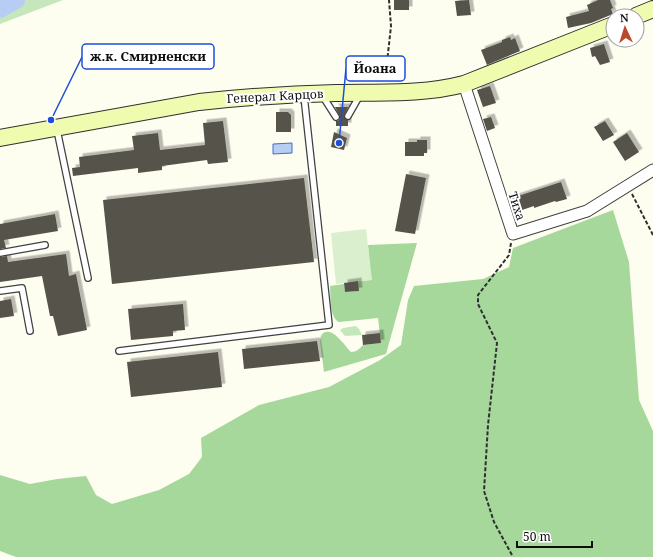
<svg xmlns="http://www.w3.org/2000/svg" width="653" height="557" viewBox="0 0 653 557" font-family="'Noto Serif',serif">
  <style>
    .green { fill: #c6e7bb }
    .forest { fill: #a6d79b }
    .pitch { fill: #daefcd }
    .water { fill: #b7cdf3; stroke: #426ec7 }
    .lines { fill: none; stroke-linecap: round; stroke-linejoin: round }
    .river { stroke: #b7cdf3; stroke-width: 18 }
    .building { fill: #56534b; filter: url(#shadow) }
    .service-casing { stroke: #414141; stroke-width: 8 }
    .minor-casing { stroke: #414141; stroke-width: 13 }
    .secondary-casing { stroke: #303030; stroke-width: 18 }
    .path { stroke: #303030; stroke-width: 2; stroke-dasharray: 4 2; stroke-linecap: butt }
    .service { stroke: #fff; stroke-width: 5.5 }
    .minor { stroke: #fff; stroke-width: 11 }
    .secondary { stroke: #effbaf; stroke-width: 16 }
    .labels { text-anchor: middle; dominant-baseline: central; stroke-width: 4; stroke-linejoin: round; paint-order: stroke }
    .street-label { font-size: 12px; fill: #0e0e0e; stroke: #fff }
    .leader { fill: none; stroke: #1d4ed8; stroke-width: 1.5 }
    .callout-dot { fill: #1d4ed8; stroke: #fff; stroke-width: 1.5 }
    .callout { fill: #fff; stroke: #1d4ed8; stroke-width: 1.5 }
    .callout-label { font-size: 13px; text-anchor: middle; font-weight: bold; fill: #0e0e0e }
  </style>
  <defs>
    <filter id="shadow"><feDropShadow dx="3.5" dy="-3.5" stdDeviation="0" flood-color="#0004"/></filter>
  </defs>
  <rect width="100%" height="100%" fill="#fdfef0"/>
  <g class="green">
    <polygon points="0,0 63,0 0,24"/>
    <polygon points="356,326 359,329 362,335 345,336 340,330 343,328"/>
  </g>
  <g class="forest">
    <polygon points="613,210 629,262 639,400 653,431 653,557 16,557 0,551 0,475 30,484 57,479 86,476 96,495 112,504 159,490 189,474 202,457 201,438 259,405 329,387 380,360 401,345 408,300 414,286 483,279 509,267 513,248"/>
    <path d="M417,243L386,354L324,372L320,341L321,336C322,334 324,332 326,332C334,329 346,347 351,352C357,352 359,349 363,345L381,343L378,318L339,322C329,317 331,297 330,286L344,284L345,292L358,291V281L371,280L368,245Z"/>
  </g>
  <polygon class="pitch" points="366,229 372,280 336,284 331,233"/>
  <polygon class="water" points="292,143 292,153 273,154 273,144"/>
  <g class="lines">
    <polyline class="river" points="0,9 16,0"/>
  </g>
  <g class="building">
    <rect x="394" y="0" width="15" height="10"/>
    <polygon points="469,0 471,15 457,16 455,1"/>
    <polygon points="598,0 610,0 613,8 611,9 613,14 591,23 568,28 566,17 589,11 587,5"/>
    <polygon points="510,37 511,40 515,38 520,51 487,65 481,50 502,42 502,40"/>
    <polygon points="604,44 610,62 600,65 595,56 592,57 590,48"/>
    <polygon points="490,86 496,103 483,107 477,90"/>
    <polygon points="335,107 348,107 344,116 346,119 348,120 348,126 336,126 336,121 339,120 340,117"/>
    <polygon points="276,112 288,112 291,115 291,132 276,132"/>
    <polygon points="491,117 495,128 487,131 483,119"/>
    <polygon points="223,121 228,162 208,164 207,160 162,166 162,170 138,173 138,168 73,176 72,168 80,167 79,157 134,150 132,136 158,133 160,150 205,145 203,123"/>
    <polygon points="605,121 614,135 603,141 594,127"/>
    <polygon points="334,132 347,138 344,150 331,147"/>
    <polygon points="627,133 639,152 625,161 613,142"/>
    <polygon points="417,140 427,140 427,153 424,153 424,156 405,156 405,142 417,142"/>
    <polygon points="406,174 426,178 415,234 395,231"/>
    <polygon points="304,178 314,262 112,284 103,200"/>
    <polygon points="561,182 567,199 556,202 555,201 534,208 534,206 516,212 512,198"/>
    <polygon points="55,214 58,231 4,240 6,248 0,249 0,224"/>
    <polygon points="66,254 69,276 76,274 87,330 58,336 53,316 50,316 42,276 0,282 0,257 7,256 8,262"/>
    <polygon points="358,281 359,291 345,292 344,283"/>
    <polygon points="11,299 14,316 0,318 0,301"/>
    <polygon points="183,304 185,330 173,331 173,336 131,340 128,309"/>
    <polygon points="380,333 381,343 363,345 362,335"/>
    <polygon points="317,341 320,361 244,369 242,349"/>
    <polygon points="218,352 222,387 131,397 127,362"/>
  </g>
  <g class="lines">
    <g class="service-casing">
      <g id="service">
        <polyline points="322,95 336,117"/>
        <polyline points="348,116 360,95"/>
        <polyline points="57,130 88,278"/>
        <polyline points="0,253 45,245"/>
        <polyline points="0,291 22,288 30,331"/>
        <polyline points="119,351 329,325 304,96"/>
      </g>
    </g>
    <g class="minor-casing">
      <polyline id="minor" points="464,84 513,234 587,211 653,170"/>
    </g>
    <g class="secondary-casing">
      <g id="secondary">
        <polyline points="636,16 653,9"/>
        <path d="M0,138L199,102C245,97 290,94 336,93C379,92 422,95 464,84L613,25"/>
      </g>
    </g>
    <g class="path">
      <polyline points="385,81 391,26 389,0"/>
      <polyline points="632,194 653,235"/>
      <polyline points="511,243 509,255 478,295 478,304 497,343 488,425 484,491 494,522 513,557"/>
    </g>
    <use href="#service" class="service"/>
    <use href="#minor" class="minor"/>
    <use href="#secondary" class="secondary"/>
  </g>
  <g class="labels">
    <g class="street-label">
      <text transform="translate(275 96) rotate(-3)">Генерал Карцов</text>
      <text transform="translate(517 206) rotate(72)">Тиха</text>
    </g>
  </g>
  <path class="leader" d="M51 120L82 57M339 143L346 68"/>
  <g class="callout-dot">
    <circle cx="51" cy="120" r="4"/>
    <circle cx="339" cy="143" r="4"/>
  </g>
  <g class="callout">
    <rect x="82" y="44" width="132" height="25" rx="4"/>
    <rect x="346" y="56" width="59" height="25" rx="4"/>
  </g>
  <g class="callout-label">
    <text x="148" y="61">ж.к. Смирненски</text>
    <text x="375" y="73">Йоана</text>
  </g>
  <g transform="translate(625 28) rotate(356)"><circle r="19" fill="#ffffff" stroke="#9f9f9f"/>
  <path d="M0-3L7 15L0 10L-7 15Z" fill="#b84b2d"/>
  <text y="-6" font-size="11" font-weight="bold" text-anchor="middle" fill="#0e0e0e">N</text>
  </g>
  <path d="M517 541v6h75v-6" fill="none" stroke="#0e0e0e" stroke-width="2"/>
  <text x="523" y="541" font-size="12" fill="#0e0e0e" stroke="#ffffff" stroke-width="3" paint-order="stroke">50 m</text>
</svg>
